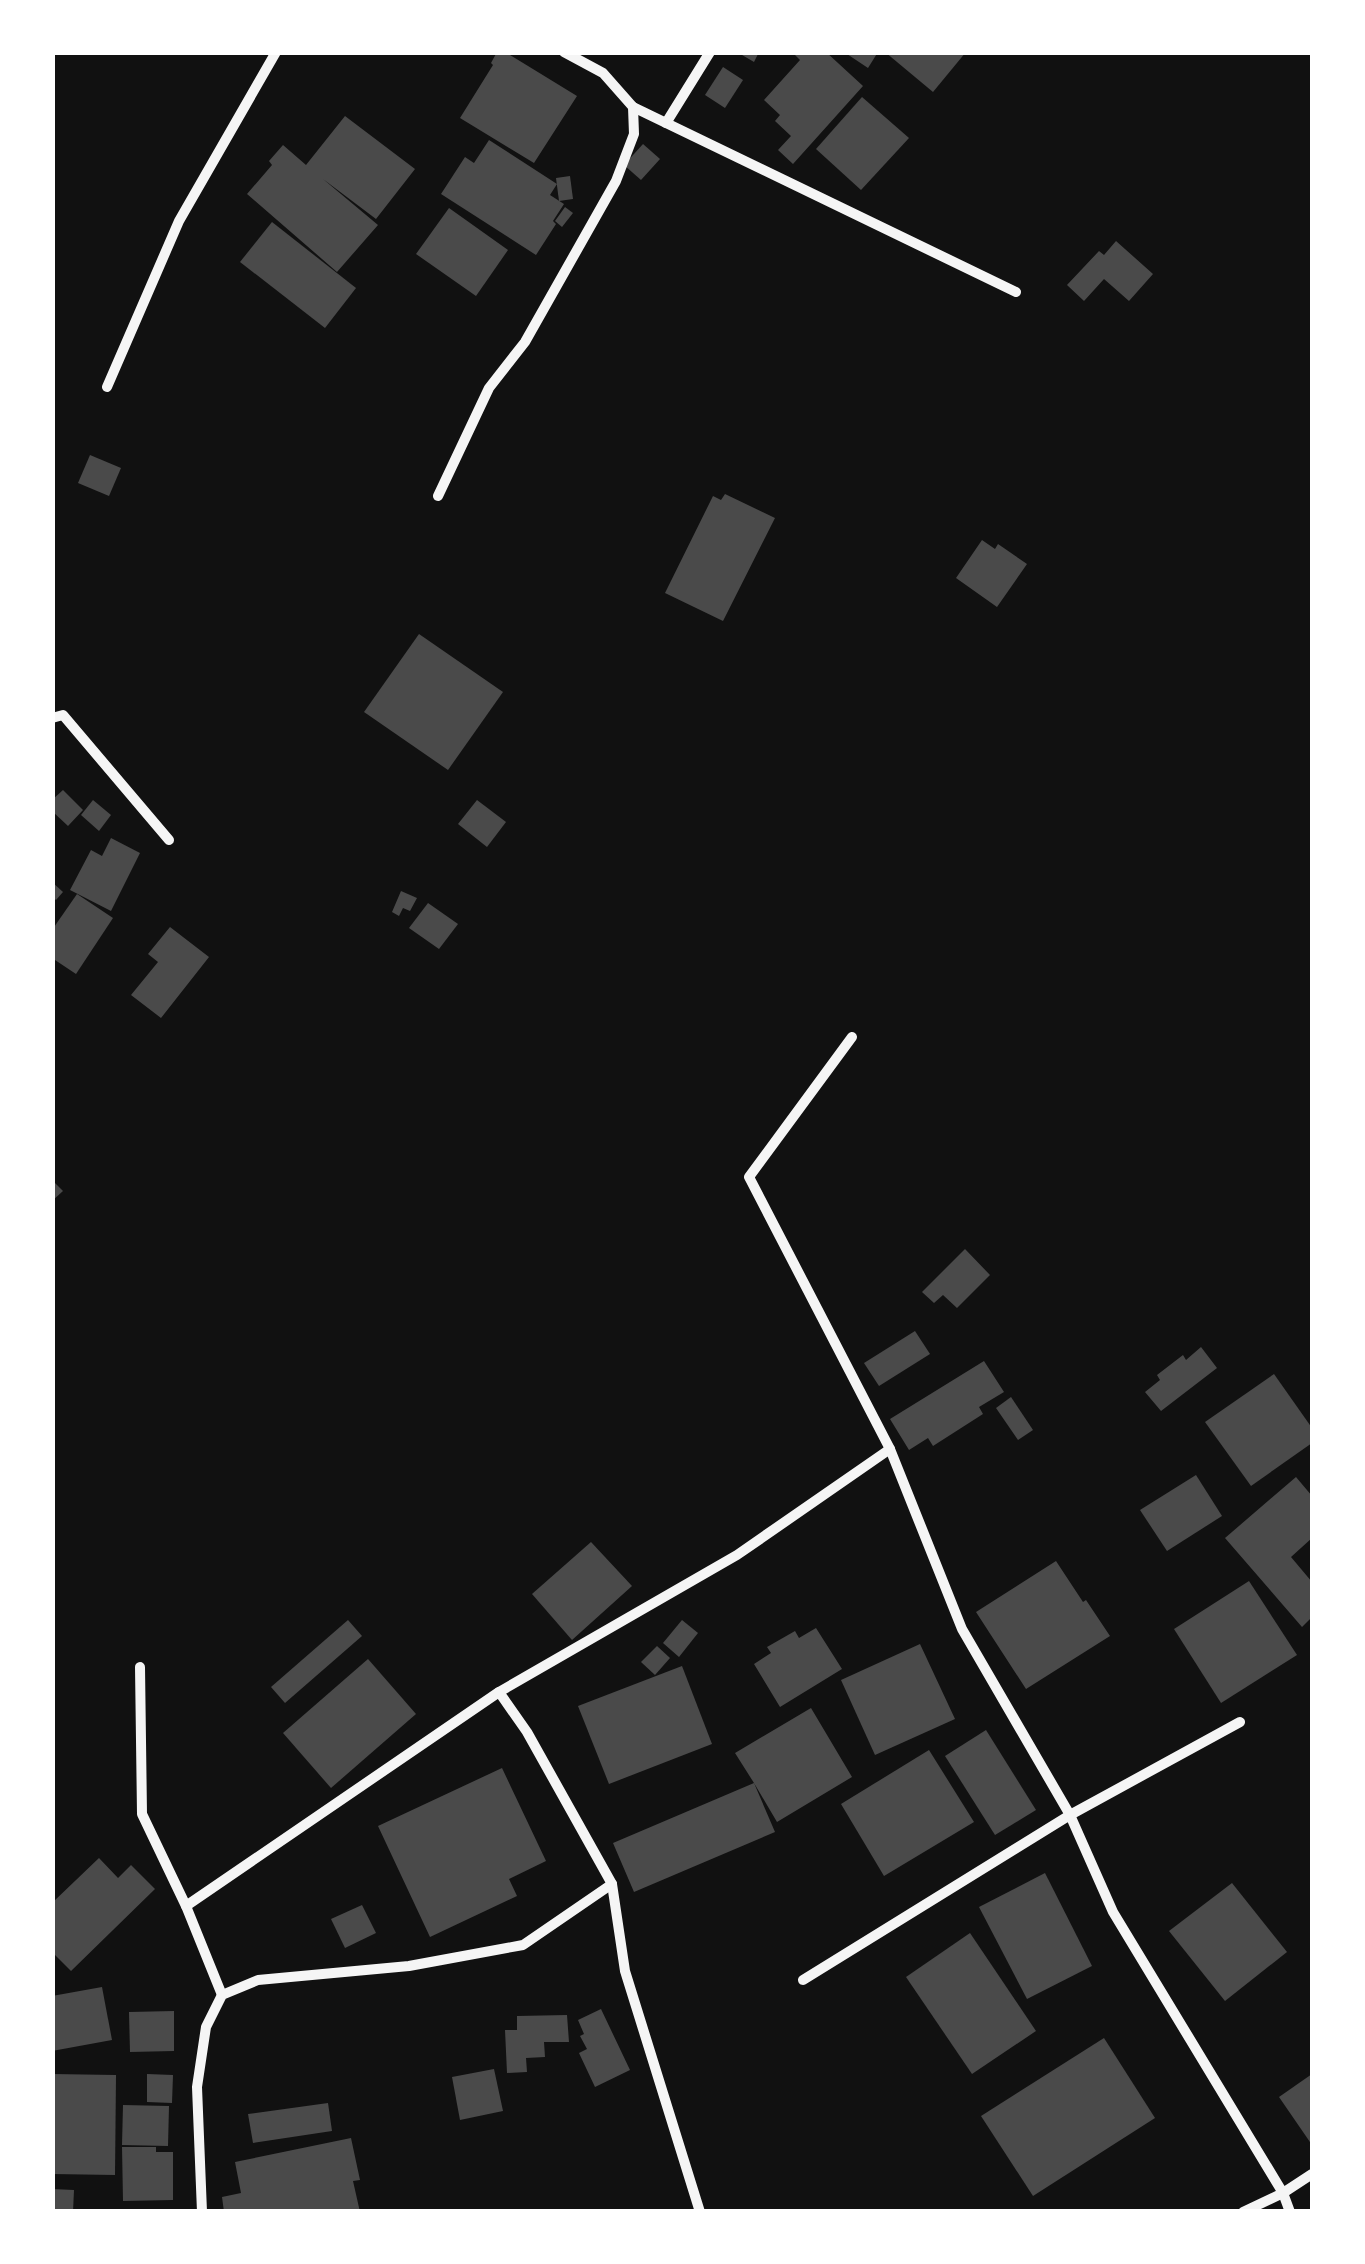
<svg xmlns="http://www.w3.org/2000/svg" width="1365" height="2264" viewBox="0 0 1365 2264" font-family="'Fira Sans',sans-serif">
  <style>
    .building { fill: #4a4a4a }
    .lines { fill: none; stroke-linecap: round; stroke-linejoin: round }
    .minor { stroke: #f5f5f5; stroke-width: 10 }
  </style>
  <rect width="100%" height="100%" fill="#111"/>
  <g class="building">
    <polygon points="497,52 505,52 577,96 534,163 460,118 493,65 491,63"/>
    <polygon points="737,52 759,52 754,62"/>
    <polygon points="792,52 826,52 863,86 793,164 778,150 791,136 775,121 780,115 764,100 800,60"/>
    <polygon points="844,52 878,52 868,68"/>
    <polygon points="885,52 966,52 933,92"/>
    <polygon points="723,67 743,80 725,108 705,95"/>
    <polygon points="862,97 909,138 861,190 816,149"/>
    <polygon points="345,116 415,169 376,219 323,179 378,225 337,272 247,194 272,165 269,161 283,145 306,165"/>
    <polygon points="489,140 557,184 550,195 564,204 553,221 556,224 536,255 441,194 465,157 474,163"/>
    <polygon points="643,144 660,159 641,180 624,165"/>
    <polygon points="570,176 573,199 559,201 556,178"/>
    <polygon points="565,207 573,213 562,227 555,221"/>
    <polygon points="449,208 508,250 476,296 416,254"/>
    <polygon points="272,222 356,288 325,328 240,262"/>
    <polygon points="1116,241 1153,274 1129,301 1104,279 1084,301 1067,285 1099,251 1104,255"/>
    <polygon points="90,455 121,468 109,496 78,483"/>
    <polygon points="725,494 775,518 723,621 665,593 713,496 721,500"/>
    <polygon points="982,540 995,549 998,544 1027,564 997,607 956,578"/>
    <polygon points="419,634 503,692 448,770 364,712"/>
    <polygon points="63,790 83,810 68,826 52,811 52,800"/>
    <polygon points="93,800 111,815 99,831 81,815"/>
    <polygon points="477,800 506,822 487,847 458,824"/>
    <polygon points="111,838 140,853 111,911 70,890 91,850 102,856"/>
    <polygon points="52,882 63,892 56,900 52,897"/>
    <polygon points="401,891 417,898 410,911 403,908 399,916 392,912"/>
    <polygon points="77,894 113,918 76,974 52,958 52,930"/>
    <polygon points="428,903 458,924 439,949 409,928"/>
    <polygon points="170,927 209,957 161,1018 131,995 158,962 148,954"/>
    <polygon points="52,1180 63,1191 52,1201"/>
    <polygon points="965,1249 990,1275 957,1308 943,1295 934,1303 922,1292"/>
    <polygon points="915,1331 930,1354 879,1386 864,1363"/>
    <polygon points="1201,1347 1217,1368 1161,1411 1145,1392 1160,1380 1157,1375 1183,1355 1186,1360"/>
    <polygon points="984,1361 1004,1392 979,1407 983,1414 933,1446 928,1438 909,1450 890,1419"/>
    <polygon points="1274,1374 1312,1428 1312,1443 1251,1486 1205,1422"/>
    <polygon points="1011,1397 1033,1430 1018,1440 996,1408"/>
    <polygon points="1196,1475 1222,1516 1167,1551 1140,1510"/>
    <polygon points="1296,1477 1312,1496 1312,1538 1291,1557 1312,1582 1312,1617 1302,1627 1225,1538"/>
    <polygon points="591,1542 632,1586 572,1640 532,1594"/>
    <polygon points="1056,1561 1083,1602 1086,1600 1110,1636 1026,1689 976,1612"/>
    <polygon points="1249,1581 1297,1655 1221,1703 1174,1629"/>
    <polygon points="348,1620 362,1636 285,1703 271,1687"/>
    <polygon points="682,1620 698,1633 679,1657 663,1643"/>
    <polygon points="816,1628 842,1669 780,1707 754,1664 771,1653 767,1647 795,1631 799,1638"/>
    <polygon points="920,1644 955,1719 875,1755 841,1680"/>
    <polygon points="657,1646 670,1658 655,1675 641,1662"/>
    <polygon points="368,1659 416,1714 331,1788 283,1733"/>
    <polygon points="682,1666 712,1744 609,1784 578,1706"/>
    <polygon points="811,1708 852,1777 777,1822 754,1783 775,1832 634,1892 613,1843 754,1783 735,1753"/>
    <polygon points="986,1730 1036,1810 995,1835 945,1756"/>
    <polygon points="929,1750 974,1822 884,1876 841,1804"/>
    <polygon points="502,1768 546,1861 509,1879 517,1896 430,1937 378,1826"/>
    <polygon points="99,1858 118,1878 131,1865 155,1889 71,1971 52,1952 52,1903"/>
    <polygon points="1045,1873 1092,1966 1027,1999 979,1907"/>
    <polygon points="1232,1883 1287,1952 1225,2001 1169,1931"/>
    <polygon points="362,1905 376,1933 345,1948 331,1919"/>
    <polygon points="970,1933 1036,2031 972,2074 906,1977"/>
    <polygon points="102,1987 112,2040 52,2051 52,1996"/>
    <polygon points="601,2009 630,2070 595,2087 579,2053 587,2049 580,2036 584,2034 578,2020"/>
    <polygon points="174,2011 174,2051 130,2052 129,2012"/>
    <polygon points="567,2015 569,2042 544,2042 545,2057 526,2058 527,2072 507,2073 505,2030 517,2030 517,2016"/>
    <polygon points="1104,2038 1155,2118 1033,2196 981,2116"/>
    <polygon points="494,2069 503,2111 460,2120 452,2077"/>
    <polygon points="52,2074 116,2075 115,2175 52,2174"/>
    <polygon points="147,2074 173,2075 172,2103 147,2102"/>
    <polygon points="1312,2074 1312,2145 1279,2097"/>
    <polygon points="328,2103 332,2131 253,2143 248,2114"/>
    <polygon points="123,2105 169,2106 168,2146 122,2145"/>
    <polygon points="351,2138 360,2180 353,2181 360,2212 224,2212 222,2197 241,2193 235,2162"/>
    <polygon points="122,2147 156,2147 156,2152 173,2152 173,2200 123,2201"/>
    <polygon points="52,2189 74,2190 73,2212 52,2212"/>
  </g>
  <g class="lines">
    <g class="minor">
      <polyline points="633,107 1016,292"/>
      <polyline points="666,123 710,52"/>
      <polyline points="107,387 179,221 276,52"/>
      <polyline points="438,496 489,388 525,342 616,181 634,134 633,107 603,73 564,52"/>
      <polyline points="52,718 63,715 169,840"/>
      <polyline points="852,1037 749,1177 890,1449 962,1629 1070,1815 1113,1912 1283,2193 1290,2212"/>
      <polyline points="140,1667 142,1814 186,1906"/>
      <polyline points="499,1692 527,1732 612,1884 625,1971 700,2212"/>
      <polyline points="803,1980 1070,1815 1240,1722"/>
      <polyline points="222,1995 186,1906 499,1692 737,1555 890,1449"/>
      <polyline points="202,2212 197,2087 206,2027 222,1995 258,1980 409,1966 523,1945 612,1884"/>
      <polyline points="1243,2212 1283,2193 1312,2174"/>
    </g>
  </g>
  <rect width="1365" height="2264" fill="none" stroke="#ffffff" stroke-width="110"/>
</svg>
